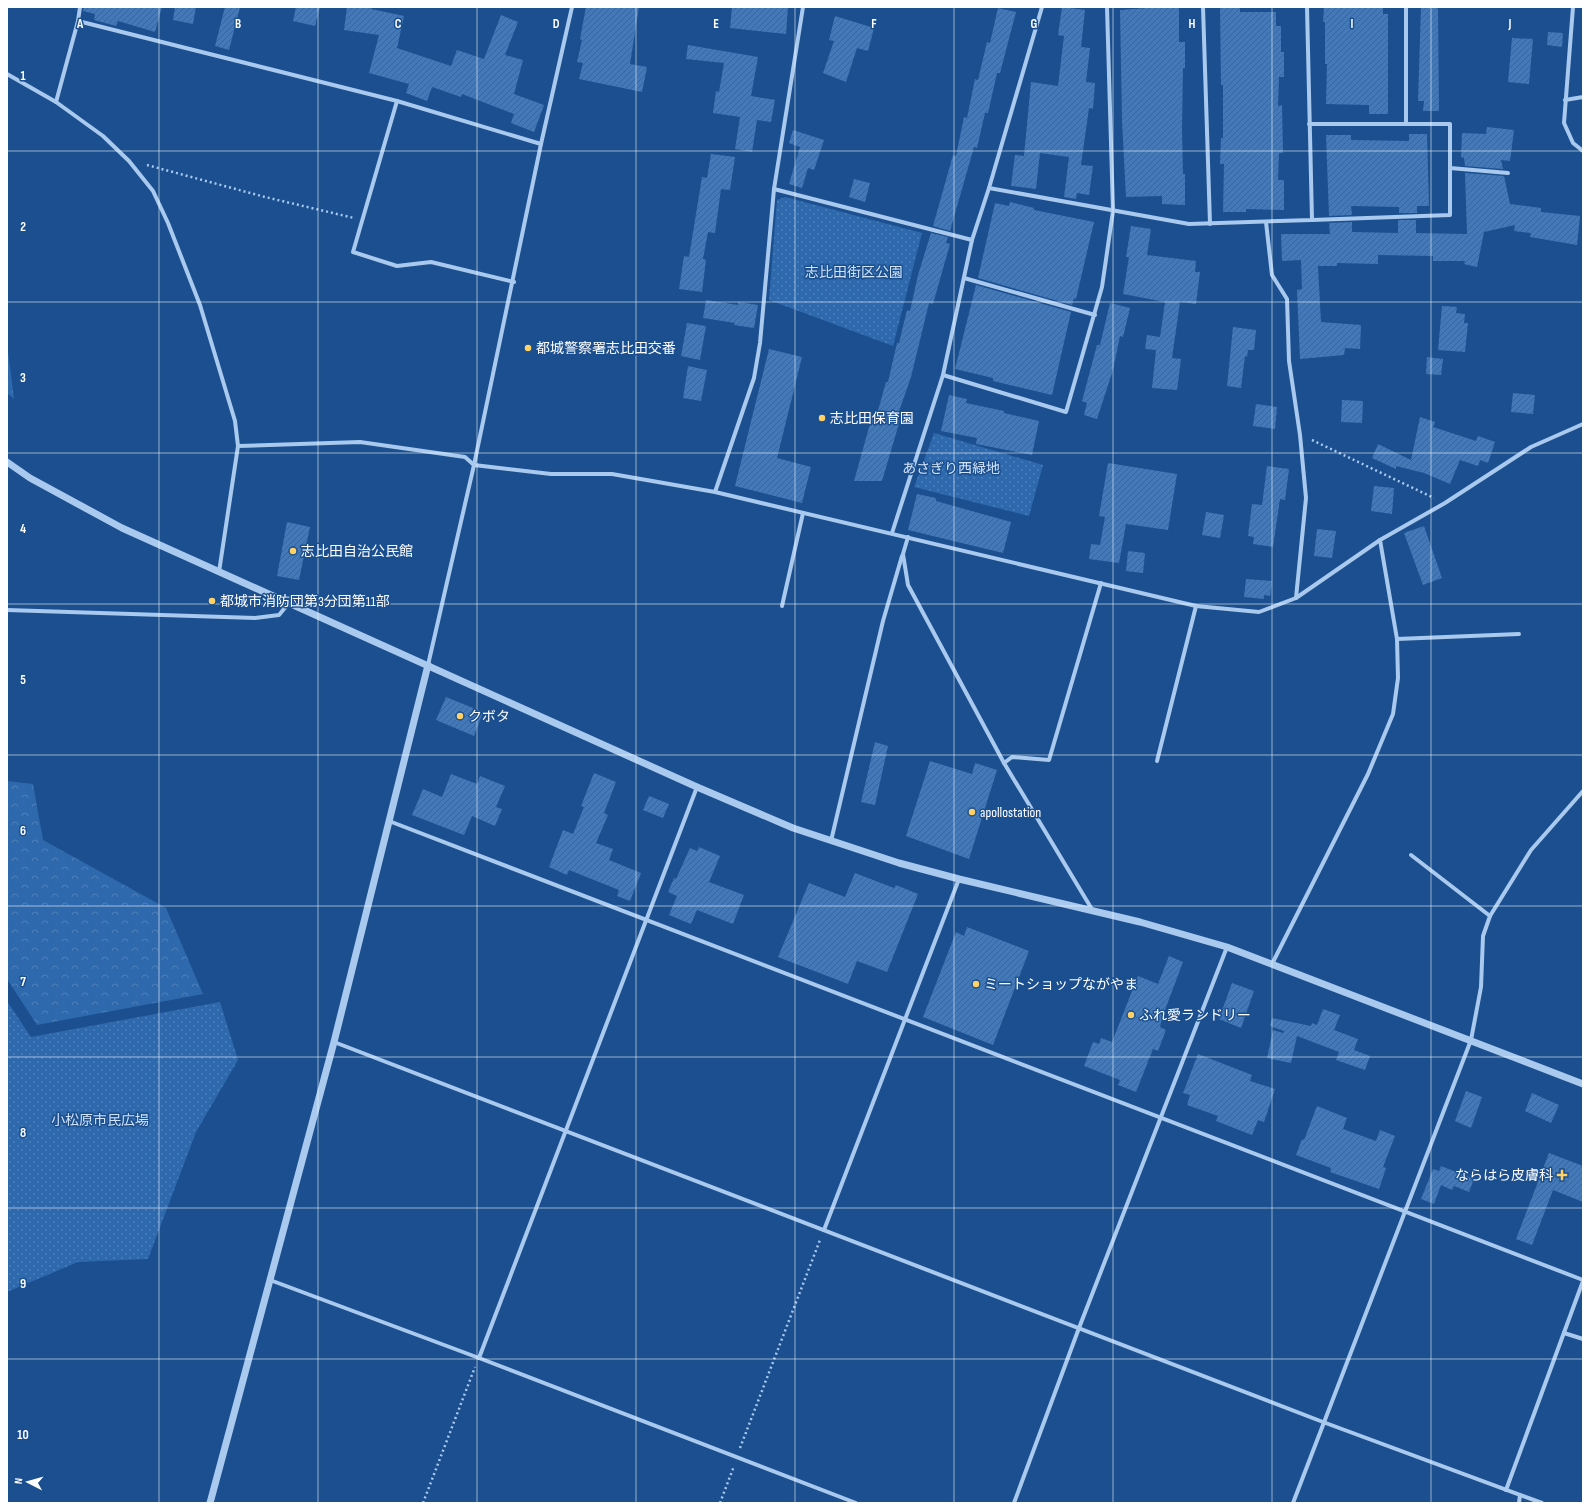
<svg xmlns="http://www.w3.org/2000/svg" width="1590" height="1510" viewBox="0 0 1590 1510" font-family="'Sofia Sans Condensed','Noto Sans JP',sans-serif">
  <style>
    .forest { fill: url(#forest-crowns) }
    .park { fill: url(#park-dots) }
    .building { fill: url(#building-hatch) }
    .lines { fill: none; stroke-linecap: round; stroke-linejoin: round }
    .path { stroke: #a9c9ee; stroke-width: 2.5; stroke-dasharray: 2 3; stroke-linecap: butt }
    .minor { stroke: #a9c9ee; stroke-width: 4 }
    .tertiary { stroke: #a9c9ee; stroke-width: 7 }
    .grid { fill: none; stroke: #fff; stroke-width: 1; stroke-opacity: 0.55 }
    .poi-dot { fill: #ffd166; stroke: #1b4f8f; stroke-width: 1.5 }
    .labels { text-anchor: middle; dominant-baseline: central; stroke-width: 3; stroke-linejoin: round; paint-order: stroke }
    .park-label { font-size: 14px; fill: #cfe3fa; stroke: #1b4f8f }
    .poi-label { font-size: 14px; fill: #fff; stroke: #1b4f8f; text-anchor: start }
    .grid-label { font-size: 13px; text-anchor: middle; font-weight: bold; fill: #fff; stroke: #1b4f8f; stroke-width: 3; stroke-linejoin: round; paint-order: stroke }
  </style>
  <defs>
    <pattern id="forest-crowns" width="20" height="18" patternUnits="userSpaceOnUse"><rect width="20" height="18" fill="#2e69ad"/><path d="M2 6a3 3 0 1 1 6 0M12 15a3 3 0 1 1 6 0" fill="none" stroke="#4d80b9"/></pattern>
    <pattern id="park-dots" width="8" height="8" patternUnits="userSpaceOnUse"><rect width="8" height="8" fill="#2e69ad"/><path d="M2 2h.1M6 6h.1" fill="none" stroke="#4d80b9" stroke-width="1.8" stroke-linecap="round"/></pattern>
    <pattern id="building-hatch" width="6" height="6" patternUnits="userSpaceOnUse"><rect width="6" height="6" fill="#4478b7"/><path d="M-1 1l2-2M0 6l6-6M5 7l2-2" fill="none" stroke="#486282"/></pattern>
  </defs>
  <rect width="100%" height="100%" fill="#1b4f8f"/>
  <g class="forest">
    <polygon points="7,343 14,399 7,393"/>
    <polygon points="7,781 33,784 43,840 166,908 203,994 37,1025 7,979"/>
  </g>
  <g class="park">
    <polygon points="785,197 922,233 893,346 769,300 777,200"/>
    <polygon points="934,433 1043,465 1029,516 914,487"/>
    <polygon points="7,1001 31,1037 220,1002 238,1060 196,1132 148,1259 78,1262 7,1292"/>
  </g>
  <g class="building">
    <polygon points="84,7 162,7 155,32 118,21 116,26 94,20 95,14 83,11"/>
    <polygon points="175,7 196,7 193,24 173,20"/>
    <polygon points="225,7 240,7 229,50 215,46"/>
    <polygon points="296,7 320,7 315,26 293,21"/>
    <polygon points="347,7 372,7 371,9 404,16 397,48 451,66 457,50 484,59 501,15 518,22 505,55 523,60 514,94 544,105 534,132 511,123 514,114 462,94 461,97 432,87 427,101 406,93 409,84 369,73 379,35 344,30"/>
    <polygon points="586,7 639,7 630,64 647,67 642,92 579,79 583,63 577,62 582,40 580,39"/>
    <polygon points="732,7 788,7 786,34 730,28"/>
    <polygon points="1062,7 1085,10 1081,47 1090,48 1086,82 1095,83 1093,109 1089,108 1081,165 1093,166 1089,195 1077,193 1076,199 1064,197 1069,157 1040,153 1036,189 1011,186 1015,155 1024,156 1031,82 1058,86 1064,36 1058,35"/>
    <polygon points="1161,7 1179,7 1179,42 1185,42 1185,68 1183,68 1182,129 1183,174 1185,174 1185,205 1162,204 1162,196 1126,197 1122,121 1120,10"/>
    <polygon points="1220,7 1240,7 1240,12 1276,12 1276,26 1281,26 1281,52 1284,52 1284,77 1279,77 1278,106 1282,105 1283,153 1279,153 1278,180 1284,180 1284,210 1246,209 1246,212 1223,212 1224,164 1220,164 1221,138 1223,138 1223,85 1221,85"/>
    <polygon points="1324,7 1383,7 1383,14 1388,14 1388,114 1369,114 1369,105 1326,104 1327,64 1325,64 1325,22 1323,22"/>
    <polygon points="1421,7 1438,7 1439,111 1423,111 1424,101 1418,101"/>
    <polygon points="998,8 1016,12 1000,73 997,73 988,113 985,113 977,148 974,147 950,231 933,226 953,155 956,156 964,117 967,118 975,79 978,80 987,42 990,43"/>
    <polygon points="835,16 874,28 868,51 857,48 846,82 823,73 834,41 829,40"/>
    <polygon points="1548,32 1563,33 1562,47 1547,45"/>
    <polygon points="1512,38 1533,39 1529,84 1508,82"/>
    <polygon points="688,45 758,57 751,96 775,100 771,122 757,120 752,152 735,149 740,117 713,113 716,91 719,92 724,63 686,59"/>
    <polygon points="1487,127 1514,130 1510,161 1501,160 1503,169 1465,166 1464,158 1461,157 1462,133 1486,134"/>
    <polygon points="793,130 824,140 814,170 808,168 802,188 789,184 800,147 789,143"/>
    <polygon points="1409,134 1427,134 1429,206 1417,206 1417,213 1399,213 1399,207 1351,206 1352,215 1329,216 1326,135 1351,135 1351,140 1409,141"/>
    <polygon points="711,154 735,157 730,190 721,189 715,233 708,232 703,259 706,260 702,292 679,289 684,256 689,257 702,177 707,178"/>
    <polygon points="1465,173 1504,176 1510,204 1541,208 1541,212 1580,216 1577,245 1530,237 1531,233 1514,231 1515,225 1484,232 1477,267 1464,264 1465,261 1433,261 1433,256 1378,255 1378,264 1337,263 1337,266 1318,266 1321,322 1361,325 1360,349 1345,348 1344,355 1300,359 1297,290 1302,289 1301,260 1282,261 1281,234 1330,234 1329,223 1352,222 1352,232 1398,233 1398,220 1416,220 1416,233 1467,234"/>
    <polygon points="854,179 870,183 865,202 849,197"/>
    <polygon points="1010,202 1034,208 1034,210 1094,222 1076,299 1074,298 1072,305 978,278 995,203 1009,206"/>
    <polygon points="1131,226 1151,229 1147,255 1196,261 1195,272 1200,272 1196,304 1180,302 1172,358 1181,359 1177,390 1152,388 1156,350 1145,349 1147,335 1160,337 1165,302 1123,294 1129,257 1126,257"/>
    <polygon points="931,233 948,237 946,243 950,244 933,304 929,303 911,377 896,420 900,420 882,481 854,481 873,413 877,414 886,382 888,382 897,343 899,343 907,310 910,311 918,275"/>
    <polygon points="976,285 1071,312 1052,395 993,381 993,378 955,369"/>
    <polygon points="706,300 738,305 738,302 758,305 754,328 734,325 735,323 703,318"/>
    <polygon points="1110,303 1130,308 1123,337 1120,336 1113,370 1097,419 1084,415 1087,403 1082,401 1097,345 1100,345"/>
    <polygon points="1442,306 1457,307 1456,313 1465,314 1464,323 1468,323 1465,352 1438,350"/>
    <polygon points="687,323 706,326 700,360 681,356"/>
    <polygon points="1233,327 1256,330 1254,350 1248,350 1247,357 1245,356 1241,388 1227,386"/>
    <polygon points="769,349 802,357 777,458 811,467 802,503 735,486"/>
    <polygon points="1427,357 1443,359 1441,375 1426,374"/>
    <polygon points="688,366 707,370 701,401 683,398"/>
    <polygon points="1513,393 1535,395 1533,414 1511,412"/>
    <polygon points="949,395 967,399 966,403 1004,411 1004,413 1039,421 1032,455 976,444 977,438 941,431"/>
    <polygon points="1342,400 1363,401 1362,423 1341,422"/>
    <polygon points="1256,404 1277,407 1275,429 1253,426"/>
    <polygon points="1420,417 1435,422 1433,427 1476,441 1478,436 1495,442 1488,463 1480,460 1478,466 1460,460 1450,484 1424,473 1396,466 1396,469 1372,458 1378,444 1411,460"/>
    <polygon points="1108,463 1177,474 1168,530 1126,524 1119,563 1089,559 1091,544 1100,545 1105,517 1099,516"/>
    <polygon points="1267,466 1289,469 1285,500 1280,499 1273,547 1253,544 1254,537 1248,536 1252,504 1262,505"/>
    <polygon points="1374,486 1394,488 1392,514 1371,511"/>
    <polygon points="917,494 936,498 936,501 1011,522 1003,553 908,530"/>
    <polygon points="1206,512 1224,515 1220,538 1202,535"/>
    <polygon points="287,522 310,527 299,580 277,576"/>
    <polygon points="1424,526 1442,578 1423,585 1404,533"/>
    <polygon points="1317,529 1336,531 1332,558 1314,556"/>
    <polygon points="1128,551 1145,553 1143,573 1126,571"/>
    <polygon points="1246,579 1272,581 1270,596 1264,595 1264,599 1244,597"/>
    <polygon points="446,697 483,712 474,736 436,720"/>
    <polygon points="875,742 888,746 875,805 861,802"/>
    <polygon points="930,761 972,774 975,763 997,770 969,859 906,836"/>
    <polygon points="594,773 616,782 604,813 608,815 596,843 613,849 609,860 641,873 630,901 617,896 619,890 569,870 567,875 549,867 563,830 573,834 584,807 581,806"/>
    <polygon points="451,774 477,784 480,776 505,786 496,807 502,809 495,826 472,816 464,835 412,815 423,789 442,797"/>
    <polygon points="649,796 669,804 663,818 643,810"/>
    <polygon points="699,847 720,856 709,882 744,895 733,924 697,910 691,924 669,915 677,896 668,892 674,878 676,879 690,848 697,851"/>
    <polygon points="855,873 894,888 896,885 918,894 887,972 857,961 848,984 778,957 809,883 845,897"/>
    <polygon points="967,927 1029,951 993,1045 923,1017 956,932 964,936"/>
    <polygon points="1169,956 1183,962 1162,1018 1160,1027 1166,1030 1158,1051 1153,1049 1136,1092 1118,1085 1120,1080 1084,1066 1093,1042 1099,1044 1101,1038 1112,1042 1138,976 1158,984"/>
    <polygon points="1232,983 1254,991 1241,1028 1219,1019"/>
    <polygon points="1323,1009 1340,1015 1334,1030 1358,1039 1354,1050 1370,1056 1365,1070 1336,1060 1339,1052 1297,1036 1291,1063 1267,1058 1273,1030 1283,1033 1284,1031 1270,1026 1272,1018 1311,1026 1312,1023 1317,1025"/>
    <polygon points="1198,1054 1252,1075 1250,1081 1275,1089 1264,1122 1258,1120 1252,1135 1216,1121 1218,1116 1187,1105 1190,1095 1183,1093"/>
    <polygon points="1466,1091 1482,1097 1471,1128 1455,1121"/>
    <polygon points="1532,1093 1559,1105 1551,1123 1525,1111"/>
    <polygon points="1317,1106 1347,1118 1343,1129 1376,1141 1380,1130 1395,1136 1383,1167 1386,1168 1379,1189 1330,1172 1331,1168 1296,1155 1302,1139 1304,1140"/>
    <polygon points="1549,1153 1583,1166 1583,1202 1553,1190 1532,1245 1516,1239"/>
    <polygon points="1441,1166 1474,1179 1469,1192 1454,1186 1452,1190 1441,1185 1434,1204 1421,1199 1433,1169 1439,1171"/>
  </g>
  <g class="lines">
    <g class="path">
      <polyline points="147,165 265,197 354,218"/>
      <polyline points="1312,440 1434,498"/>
      <polyline points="740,1448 820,1240"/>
      <polyline points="423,1503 475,1367"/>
      <polyline points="720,1503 734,1466"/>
    </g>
    <g class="minor">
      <polyline points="1203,7 1210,224"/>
      <polyline points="1573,7 1564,123 1573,143 1583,151"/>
      <polyline points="78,21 397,101 541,144"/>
      <polyline points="7,74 56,102 103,136 129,161 153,191 168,223 200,305 235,421 238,446 219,572"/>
      <polyline points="1565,100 1583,97"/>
      <polyline points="397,101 353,252 397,266 431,262 514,282"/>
      <polyline points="56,102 78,21 80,7"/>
      <polyline points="1309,124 1406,124 1406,7"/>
      <polyline points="1450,168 1508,173"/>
      <polyline points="989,188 1189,224 1312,220 1307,7"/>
      <polyline points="774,189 972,240"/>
      <polyline points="1312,220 1450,215 1450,124 1406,124"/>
      <polyline points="1266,222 1272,275 1287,299 1289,361 1300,435 1306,498 1296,598"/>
      <polyline points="964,278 1095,315"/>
      <polyline points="943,375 1066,412 1102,287 1113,211 1107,7"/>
      <polyline points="238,446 360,442 465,457 474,465 551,474 612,474 715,492 1196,606 1259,612 1296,598 1380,540 1445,503 1531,447 1583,424"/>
      <polyline points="715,492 754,378 760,343 774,189 803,7"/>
      <polyline points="892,533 943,375 972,240 989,188 1042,7"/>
      <polyline points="908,537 903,554 908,585 1004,763 1093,911"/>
      <polyline points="782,606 803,513"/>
      <polyline points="7,610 255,618 279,615 288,604"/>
      <polyline points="1397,639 1519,634"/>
      <polyline points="428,665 474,465 541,144 572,7"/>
      <polyline points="1157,761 1196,606"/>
      <polyline points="1004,763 1012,757 1049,760 1101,583"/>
      <polyline points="389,821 1583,1280"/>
      <polyline points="831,841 883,621 902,556"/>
      <polyline points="1411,855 1490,916"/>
      <polyline points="1272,964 1368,774 1393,714 1398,678 1397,639 1380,540"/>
      <polyline points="334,1042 1323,1422 1542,1503"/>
      <polyline points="824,1230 959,879"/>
      <polyline points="270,1280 479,1358 856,1503"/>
      <polyline points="1564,1333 1583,1339"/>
      <polyline points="479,1358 697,787"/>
      <polyline points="1506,1490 1583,1281"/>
      <polyline points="1014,1503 1079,1328 1227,947"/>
      <polyline points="1293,1503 1471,1040 1481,987 1483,936 1490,916 1531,850 1583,791"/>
      <polyline points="1519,1503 1520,1495"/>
    </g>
    <g class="tertiary">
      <polyline points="7,462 30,478 122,528 697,787 793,828 899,863 959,879 1140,922 1227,947 1583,1084"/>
      <polyline points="210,1503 334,1042 428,665"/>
    </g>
  </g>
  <path class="grid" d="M159,7V1503M318,7V1503M477,7V1503M636,7V1503M795,7V1503M954,7V1503M1113,7V1503M1272,7V1503M1431,7V1503M7,151H1583M7,302H1583M7,453H1583M7,604H1583M7,755H1583M7,906H1583M7,1057H1583M7,1208H1583M7,1359H1583"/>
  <g class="poi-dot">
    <circle cx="528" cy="348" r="4"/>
    <circle cx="822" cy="418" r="4"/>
    <circle cx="293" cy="551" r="4"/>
    <circle cx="212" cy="601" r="4"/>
    <circle cx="460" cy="716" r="4"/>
    <circle cx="972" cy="812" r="4"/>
    <circle cx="976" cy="984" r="4"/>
    <circle cx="1131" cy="1015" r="4"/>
    <path d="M1560 1169h4v4h4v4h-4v4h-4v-4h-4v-4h4z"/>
  </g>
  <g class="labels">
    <g class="park-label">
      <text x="854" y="272">志比田街区公園</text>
      <text x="951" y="468">あさぎり西緑地</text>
      <text x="100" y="1120">小松原市民広場</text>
    </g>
    <g class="poi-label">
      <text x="536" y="348">都城警察署志比田交番</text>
      <text x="830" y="418">志比田保育園</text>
      <text x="301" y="551">志比田自治公民館</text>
      <text x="220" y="601">都城市消防団第3分団第11部</text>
      <text x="468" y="716">クボタ</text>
      <text x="980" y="812">apollostation</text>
      <text x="984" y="984">ミートショップながやま</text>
      <text x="1139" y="1015">ふれ愛ランドリー</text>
      <text x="1553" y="1175" text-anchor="end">ならはら皮膚科</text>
    </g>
  </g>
  <g class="grid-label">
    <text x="80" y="28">A</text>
    <text x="238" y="28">B</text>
    <text x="398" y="28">C</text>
    <text x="556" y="28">D</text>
    <text x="716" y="28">E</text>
    <text x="874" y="28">F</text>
    <text x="1034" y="28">G</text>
    <text x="1192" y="28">H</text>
    <text x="1352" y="28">I</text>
    <text x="1510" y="28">J</text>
    <text x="23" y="80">1</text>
    <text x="23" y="231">2</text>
    <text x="23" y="382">3</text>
    <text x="23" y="533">4</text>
    <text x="23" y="684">5</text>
    <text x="23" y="835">6</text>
    <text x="23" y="986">7</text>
    <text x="23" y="1137">8</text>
    <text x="23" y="1288">9</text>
    <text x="23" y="1439">10</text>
  </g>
  <rect width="1590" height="1510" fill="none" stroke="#ffffff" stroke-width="16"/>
  <g transform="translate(28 1482) rotate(276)" stroke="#1b4f8f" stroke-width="3" paint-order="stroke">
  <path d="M0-3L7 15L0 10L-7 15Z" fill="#ffffff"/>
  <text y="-6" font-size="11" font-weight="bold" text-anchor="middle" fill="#ffffff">N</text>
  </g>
</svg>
